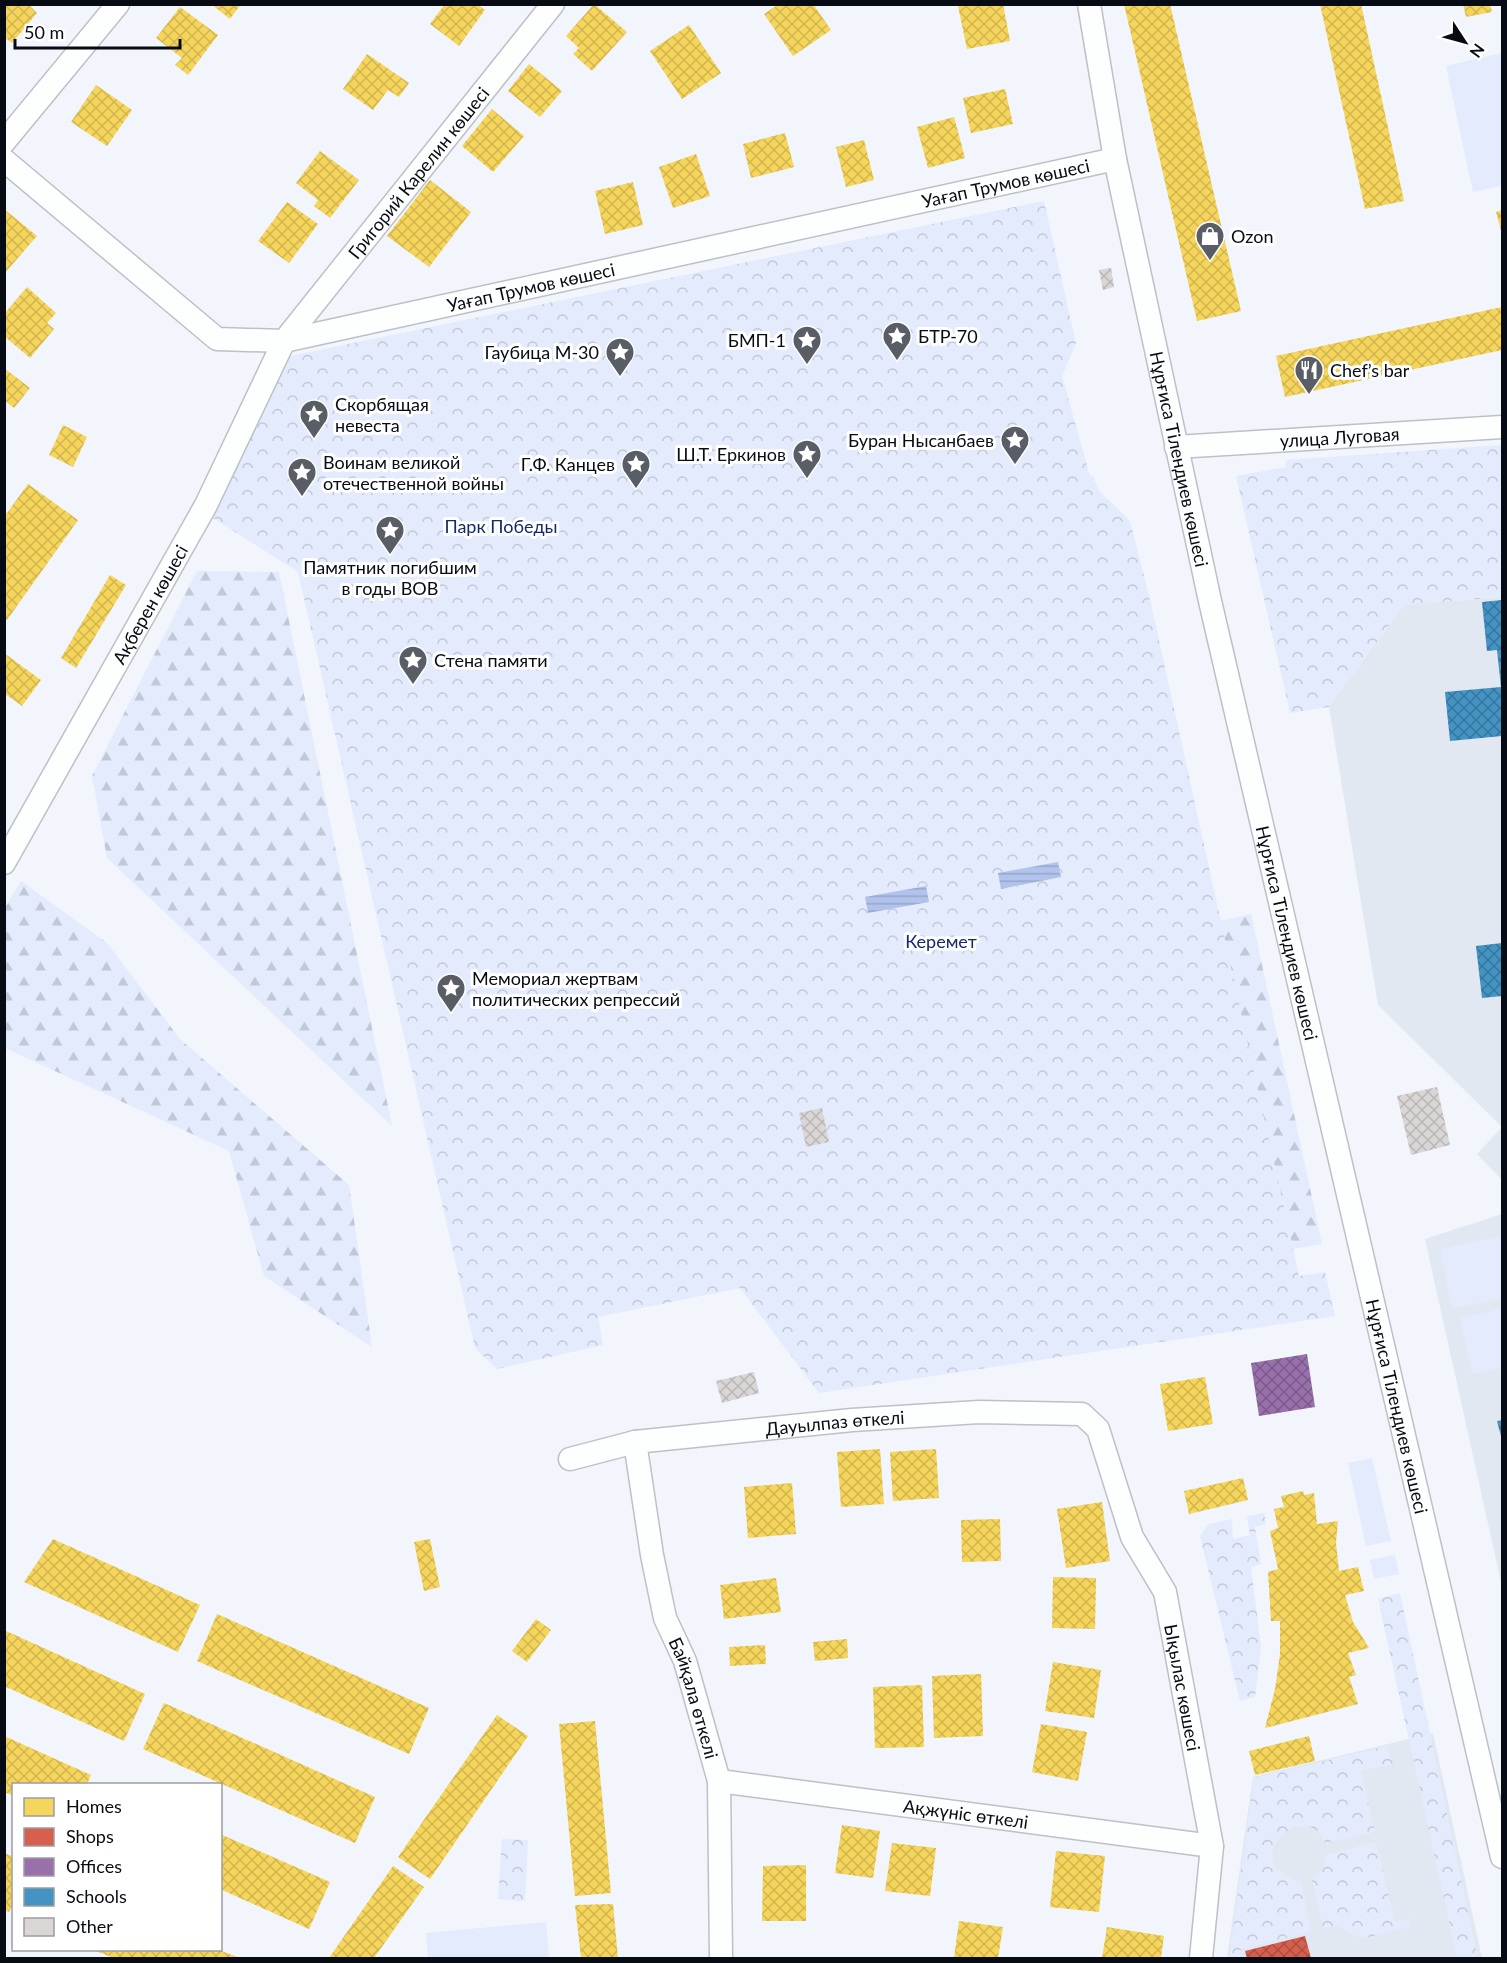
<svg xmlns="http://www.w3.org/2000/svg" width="1507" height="1963" viewBox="0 0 1507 1963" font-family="Lato,sans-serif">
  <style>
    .built { fill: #e2e8f1 }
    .grass { fill: #e3ebfc }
    .forest { fill: url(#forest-firs) }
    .park { fill: url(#park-crowns) }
    .water { fill: url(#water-rules) }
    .homes { fill: url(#homes-cross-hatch) }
    .shops { fill: url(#shops-cross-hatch) }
    .offices { fill: url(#offices-cross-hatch) }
    .schools { fill: url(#schools-cross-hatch) }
    .building { fill: url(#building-cross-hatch) }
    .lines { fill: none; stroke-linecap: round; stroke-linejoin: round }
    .minor-casing { stroke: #bcc0c7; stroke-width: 25 }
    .minor { stroke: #fdfefe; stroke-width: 22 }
    .labels { text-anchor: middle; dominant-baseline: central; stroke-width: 6; stroke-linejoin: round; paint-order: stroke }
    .street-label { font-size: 18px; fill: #070b14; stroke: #fff }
    .poi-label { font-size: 18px; fill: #070b14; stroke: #fff; text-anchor: start }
    .park-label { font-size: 18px; fill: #142a6a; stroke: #fff }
  </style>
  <defs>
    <pattern id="forest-firs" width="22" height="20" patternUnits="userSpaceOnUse" patternTransform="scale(1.5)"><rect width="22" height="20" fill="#e3ebfc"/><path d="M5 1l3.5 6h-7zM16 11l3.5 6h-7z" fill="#c1c8d7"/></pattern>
    <pattern id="park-crowns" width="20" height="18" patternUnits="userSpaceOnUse" patternTransform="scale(1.5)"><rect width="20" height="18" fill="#e3ebfc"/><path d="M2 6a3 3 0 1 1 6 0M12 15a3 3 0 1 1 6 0" fill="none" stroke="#c1c8d7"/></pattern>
    <pattern id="water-rules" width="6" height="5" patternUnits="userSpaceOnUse" patternTransform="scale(1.5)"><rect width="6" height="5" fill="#b1c3ec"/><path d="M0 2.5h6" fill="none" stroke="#97a6ca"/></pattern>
    <pattern id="homes-cross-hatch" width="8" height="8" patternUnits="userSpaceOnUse" patternTransform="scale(1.5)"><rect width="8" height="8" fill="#f6d55c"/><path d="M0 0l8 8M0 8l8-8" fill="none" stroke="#d1b64f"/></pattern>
    <pattern id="shops-cross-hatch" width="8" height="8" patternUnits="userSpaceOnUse" patternTransform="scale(1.5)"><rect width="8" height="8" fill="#d6604d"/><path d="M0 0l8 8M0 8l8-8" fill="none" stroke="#ac4d3f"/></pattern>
    <pattern id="offices-cross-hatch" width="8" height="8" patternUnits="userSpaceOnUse" patternTransform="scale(1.5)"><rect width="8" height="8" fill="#9970ab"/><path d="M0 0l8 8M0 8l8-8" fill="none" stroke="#7b5a8a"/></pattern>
    <pattern id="schools-cross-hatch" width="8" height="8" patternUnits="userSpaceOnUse" patternTransform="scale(1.5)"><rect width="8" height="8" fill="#4393c3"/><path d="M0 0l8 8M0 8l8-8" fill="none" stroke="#36769d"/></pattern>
    <pattern id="building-cross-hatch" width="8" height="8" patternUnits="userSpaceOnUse" patternTransform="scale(1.5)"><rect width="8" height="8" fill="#d9d6d5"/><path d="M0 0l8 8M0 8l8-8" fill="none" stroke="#b9b6b6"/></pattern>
  </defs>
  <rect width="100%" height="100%" fill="#f2f5fb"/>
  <g class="built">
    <polygon points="1502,597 1502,1180 1477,1154 1502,1127 1378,1005 1329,707 1404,605"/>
    <polygon points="1502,1214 1502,1587 1425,1239"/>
    <polygon points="1433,1733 1482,1958 1227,1958 1253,1777"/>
  </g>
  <g class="grass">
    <polygon points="1502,53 1502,186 1473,192 1446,66"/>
    <polygon points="1502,1236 1502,1298 1452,1309 1440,1249"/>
    <polygon points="1502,1309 1502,1368 1472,1374 1460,1318"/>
    <polygon points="1372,1458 1391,1541 1366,1546 1348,1463"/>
    <polygon points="1395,1555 1399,1574 1374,1579 1370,1560"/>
    <polygon points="546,1922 549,1958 428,1958 426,1933"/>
  </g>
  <g class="forest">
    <polygon points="197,571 279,572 392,1126 107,858 92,776"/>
    <polygon points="21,881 107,943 180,1039 349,1185 372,1347 264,1276 229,1151 5,1048 5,908"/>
    <polygon points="1251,914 1322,1244 1293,1249 1220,921"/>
  </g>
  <g class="park">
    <polygon points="1044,201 1076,343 1062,376 1090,476 1093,476 1099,491 1130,521 1151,604 1299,1276 1325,1272 1335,1316 819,1393 740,1288 598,1317 603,1345 497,1369 475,1348 298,572 213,518 290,356"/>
    <polygon points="1502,445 1502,597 1404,605 1329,707 1290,713 1236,476 1286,467 1286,460"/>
    <polygon points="1264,1513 1266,1524 1255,1527 1261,1564 1251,1567 1261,1647 1255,1697 1240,1701 1200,1536 1208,1524 1232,1519 1233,1539 1250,1535 1247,1516"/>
    <polygon points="1400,1593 1478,1958 1457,1958 1378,1599"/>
    <path d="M1387,1746L1393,1764L1361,1771L1375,1832L1325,1843C1309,1795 1231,1861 1301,1882L1311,1931L1240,1950L1241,1958H1229L1254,1778Z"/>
    <polygon points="502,1839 528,1840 525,1901 498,1899"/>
    <polygon points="1376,1842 1395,1922 1411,1919 1409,1927 1361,1939 1338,1926 1323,1928 1312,1879 1323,1870 1326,1855"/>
  </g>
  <g class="water">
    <polygon points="1058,862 1061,877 1001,889 998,873"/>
    <polygon points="926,886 929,902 868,913 865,897"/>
  </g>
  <g class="homes">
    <polygon points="4,4 28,4 37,13 12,43 4,37"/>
    <polygon points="211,4 241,4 230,19"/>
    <polygon points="445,4 477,4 485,10 459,46 430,24"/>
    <polygon points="594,4 627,32 592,71 573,54 579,48 566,36"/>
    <polygon points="779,4 813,4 831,30 793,56 764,14"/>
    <polygon points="968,4 1003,4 1010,41 967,49 958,6"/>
    <polygon points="1124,4 1170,4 1241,311 1197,321"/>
    <polygon points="1320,4 1361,4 1404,201 1365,209"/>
    <polygon points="1463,4 1490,4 1492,12 1466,17"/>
    <polygon points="180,7 218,35 188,75 175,65 182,58 156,38"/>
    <polygon points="689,25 721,73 682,99 650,51"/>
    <polygon points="367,54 409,83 399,97 388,90 373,110 343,89"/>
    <polygon points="529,64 562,91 540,117 508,91"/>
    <polygon points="96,85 132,110 107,146 71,122"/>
    <polygon points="1005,89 1013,124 971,133 963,98"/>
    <polygon points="492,109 524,136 493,172 462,146"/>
    <polygon points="954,117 965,158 928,168 917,127"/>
    <polygon points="785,133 794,167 751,178 743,144"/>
    <polygon points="864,140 874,180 846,187 836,147"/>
    <polygon points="320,151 359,180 330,218 314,206 318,200 296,183"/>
    <polygon points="696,154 710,196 673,208 659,167"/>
    <polygon points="430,180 471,212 429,267 387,236"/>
    <polygon points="633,182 643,225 605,234 595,191"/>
    <polygon points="287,202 318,224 289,263 258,241"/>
    <polygon points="4,209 37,236 4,274"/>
    <polygon points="1502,210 1502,234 1496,212"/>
    <polygon points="27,287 56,313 47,323 54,329 30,358 4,336 4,314"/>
    <polygon points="1502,307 1502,350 1285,397 1276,356"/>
    <polygon points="4,368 30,388 14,408 4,400"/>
    <polygon points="63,425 87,437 73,467 49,455"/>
    <polygon points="28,484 78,520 7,620 4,618 4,517"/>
    <polygon points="110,575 126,585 76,668 61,658"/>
    <polygon points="4,653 41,680 22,706 4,693"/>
    <polygon points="1205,1377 1213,1424 1168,1431 1160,1384"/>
    <polygon points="880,1449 884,1504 841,1507 837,1452"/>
    <polygon points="936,1449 939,1498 893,1501 890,1452"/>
    <polygon points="1243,1478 1248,1500 1189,1514 1184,1491"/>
    <polygon points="792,1483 796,1534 748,1538 744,1487"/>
    <polygon points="1303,1491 1304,1495 1314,1493 1317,1524 1338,1521 1336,1543 1339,1571 1358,1567 1364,1591 1345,1595 1353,1622 1369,1648 1348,1653 1356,1675 1349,1677 1358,1704 1265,1728 1275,1689 1280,1654 1280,1621 1271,1621 1268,1572 1278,1569 1270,1531 1278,1528 1274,1509 1284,1507 1281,1496"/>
    <polygon points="1102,1502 1110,1561 1066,1568 1057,1509"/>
    <polygon points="1000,1519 1001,1561 962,1562 961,1520"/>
    <polygon points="53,1539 200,1605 178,1652 24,1582"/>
    <polygon points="430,1539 440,1587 424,1591 414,1542"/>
    <polygon points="1053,1577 1096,1578 1095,1629 1052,1628"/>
    <polygon points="776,1578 781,1612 724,1619 720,1585"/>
    <polygon points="217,1614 429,1708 409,1754 197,1661"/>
    <polygon points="536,1619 551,1630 527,1662 512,1651"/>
    <polygon points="4,1630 145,1694 124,1741 4,1686"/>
    <polygon points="847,1639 848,1658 815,1661 813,1642"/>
    <polygon points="765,1645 766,1664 730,1666 729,1647"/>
    <polygon points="1053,1662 1101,1670 1094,1718 1045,1711"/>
    <polygon points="981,1674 983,1736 934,1738 932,1676"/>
    <polygon points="922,1685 924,1747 875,1748 873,1687"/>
    <polygon points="164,1703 375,1797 355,1843 143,1749"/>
    <polygon points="497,1715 528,1736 430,1879 398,1857"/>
    <polygon points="595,1721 611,1893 575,1896 559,1724"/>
    <polygon points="1041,1724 1087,1732 1078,1781 1032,1772"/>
    <polygon points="4,1736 91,1775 87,1784 14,1784 14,1796 4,1792"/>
    <polygon points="1309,1736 1315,1761 1255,1775 1249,1751"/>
    <polygon points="842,1825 880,1831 873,1878 835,1873"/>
    <polygon points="220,1834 330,1882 309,1929 220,1889"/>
    <polygon points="892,1843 936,1848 930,1896 885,1891"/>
    <polygon points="1056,1851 1105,1856 1099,1912 1050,1907"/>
    <polygon points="4,1853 14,1857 14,1901 9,1912 4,1910"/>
    <polygon points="806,1865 806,1921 762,1921 763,1866"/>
    <polygon points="393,1866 424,1887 374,1958 329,1958"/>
    <polygon points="613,1904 618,1958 581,1958 575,1905"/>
    <polygon points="959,1921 1003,1927 998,1958 954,1958"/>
    <polygon points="1107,1927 1164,1936 1161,1958 1102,1958"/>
    <polygon points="93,1950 219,1950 240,1958 114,1958"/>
  </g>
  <polygon class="shops" points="1305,1936 1311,1958 1247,1958 1245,1951"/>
  <polygon class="offices" points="1307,1354 1315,1407 1259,1416 1251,1363"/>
  <g class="schools">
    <polygon points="1502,600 1502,736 1450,741 1445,692 1501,687 1497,650 1487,651 1482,602"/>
    <polygon points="1502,943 1502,996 1482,998 1476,946"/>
    <polygon points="1502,1420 1502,1440 1497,1421"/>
  </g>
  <g class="building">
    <polygon points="1111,268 1114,287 1103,290 1099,270"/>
    <polygon points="1437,1087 1450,1145 1411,1155 1397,1096"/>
    <polygon points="822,1108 829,1142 806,1147 799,1113"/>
    <polygon points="754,1372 759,1393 722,1403 716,1381"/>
  </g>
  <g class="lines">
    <g class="minor-casing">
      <g id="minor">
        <path id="s1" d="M1089,4L1115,159L1210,601L1502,1857"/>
        <polyline points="4,142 118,4"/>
        <path id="s2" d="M4,160L217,339L284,341L1115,159"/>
        <path id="s3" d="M1176,447L1502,427"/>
        <path id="s4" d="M4,863L206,505L284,341L553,4"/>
        <path id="s5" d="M635,1442L652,1555L665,1618L685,1661L719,1781L721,1958"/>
        <path id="s6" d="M570,1459L635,1442L852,1420L979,1412L1082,1414L1098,1429L1132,1537L1165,1592L1212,1846L1201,1958"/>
        <path id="s7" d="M719,1781L1212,1846"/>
      </g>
    </g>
    <use href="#minor" class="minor"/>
  </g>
  <defs>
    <g id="shop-pin" transform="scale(1.5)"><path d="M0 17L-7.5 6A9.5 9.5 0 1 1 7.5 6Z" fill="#595d65" stroke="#fff"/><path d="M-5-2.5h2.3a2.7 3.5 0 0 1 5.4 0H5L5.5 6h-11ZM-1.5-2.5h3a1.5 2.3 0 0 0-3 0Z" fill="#fff"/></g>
    <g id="sight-pin" transform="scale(1.5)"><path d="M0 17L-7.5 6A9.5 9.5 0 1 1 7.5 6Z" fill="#595d65" stroke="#fff"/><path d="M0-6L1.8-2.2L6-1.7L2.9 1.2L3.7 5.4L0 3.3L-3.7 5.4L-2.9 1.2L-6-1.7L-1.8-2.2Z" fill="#fff"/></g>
    <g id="restaurant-pin" transform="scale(1.5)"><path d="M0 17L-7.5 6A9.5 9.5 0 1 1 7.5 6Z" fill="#595d65" stroke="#fff"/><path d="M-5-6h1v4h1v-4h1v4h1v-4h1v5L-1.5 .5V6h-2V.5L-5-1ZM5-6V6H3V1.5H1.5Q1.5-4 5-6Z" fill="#fff"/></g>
  </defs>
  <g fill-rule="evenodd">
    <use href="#shop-pin" x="1210" y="236"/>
    <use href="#sight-pin" x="897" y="336"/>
    <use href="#sight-pin" x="807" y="340"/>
    <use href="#sight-pin" x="620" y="352"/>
    <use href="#restaurant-pin" x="1309" y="370"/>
    <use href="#sight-pin" x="314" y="414"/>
    <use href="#sight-pin" x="1015" y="440"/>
    <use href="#sight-pin" x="807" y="454"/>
    <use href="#sight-pin" x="636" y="464"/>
    <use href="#sight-pin" x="302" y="472"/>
    <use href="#sight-pin" x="390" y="530"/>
    <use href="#sight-pin" x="413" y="660"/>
    <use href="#sight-pin" x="451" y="988"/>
  </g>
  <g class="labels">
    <g class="street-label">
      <text stroke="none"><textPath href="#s4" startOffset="808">Григорий Карелин көшесі</textPath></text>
      <text stroke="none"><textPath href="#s2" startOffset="1084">Уағап Трумов көшесі</textPath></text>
      <text stroke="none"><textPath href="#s2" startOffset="598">Уағап Трумов көшесі</textPath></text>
      <text stroke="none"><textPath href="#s3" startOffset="164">улица Луговая</textPath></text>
      <text stroke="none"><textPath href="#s1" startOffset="464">Нұрғиса Тілендиев көшесі</textPath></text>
      <text stroke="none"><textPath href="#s4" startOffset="297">Ақберен көшесі</textPath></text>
      <text stroke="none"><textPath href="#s1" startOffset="950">Нұрғиса Тілендиев көшесі</textPath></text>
      <text stroke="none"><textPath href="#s1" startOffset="1436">Нұрғиса Тілендиев көшесі</textPath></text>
      <text stroke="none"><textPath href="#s6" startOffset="268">Дауылпаз өткелі</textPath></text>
      <text stroke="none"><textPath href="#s6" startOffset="812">Ықылас көшесі</textPath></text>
      <text stroke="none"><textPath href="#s5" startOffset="264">Байқала өткелі</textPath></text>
      <text stroke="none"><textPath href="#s7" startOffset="249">Ақжүніс өткелі</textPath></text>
    </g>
    <g class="poi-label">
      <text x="1231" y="236">Ozon</text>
      <text x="918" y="336">БТР-70</text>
      <text x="786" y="340" text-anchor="end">БМП-1</text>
      <text x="599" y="352" text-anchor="end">Гаубица М-30</text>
      <text x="1330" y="370">Chef’s bar</text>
      <text x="335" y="404">Скорбящая<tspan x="335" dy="21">невеста</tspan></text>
      <text x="994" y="440" text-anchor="end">Буран Нысанбаев</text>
      <text x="786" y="454" text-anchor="end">Ш.Т. Еркинов</text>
      <text x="323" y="462">Воинам великой<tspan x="323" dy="21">отечественной войны</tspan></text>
      <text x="615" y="464" text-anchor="end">Г.Ф. Канцев</text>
      <text x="390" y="567" text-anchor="middle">Памятник погибшим<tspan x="390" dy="21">в годы ВОВ</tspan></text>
      <text x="434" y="660">Стена памяти</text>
      <text x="472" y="978">Мемориал жертвам<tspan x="472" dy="21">политических репрессий</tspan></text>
    </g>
    <g class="park-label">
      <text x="501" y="526">Парк Победы</text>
      <text x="941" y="941">Керемет</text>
    </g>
  </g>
  <rect width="1507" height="1963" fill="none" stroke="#070b14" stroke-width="12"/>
  <rect x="12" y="1783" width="210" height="168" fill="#ffffff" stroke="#9c9da1" stroke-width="1.5"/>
  <rect x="24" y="1798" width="30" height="18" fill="#f6d55c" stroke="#9c9da1" stroke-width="1.5"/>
  <text x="66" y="1813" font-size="18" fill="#070b14">Homes</text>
  <rect x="24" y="1828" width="30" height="18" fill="#d6604d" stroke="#9c9da1" stroke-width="1.5"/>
  <text x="66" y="1843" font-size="18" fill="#070b14">Shops</text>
  <rect x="24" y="1858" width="30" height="18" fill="#9970ab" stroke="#9c9da1" stroke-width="1.5"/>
  <text x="66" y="1873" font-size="18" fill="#070b14">Offices</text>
  <rect x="24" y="1888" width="30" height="18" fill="#4393c3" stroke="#9c9da1" stroke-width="1.5"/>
  <text x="66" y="1903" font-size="18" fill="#070b14">Schools</text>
  <rect x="24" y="1918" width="30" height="18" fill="#d9d6d5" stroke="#9c9da1" stroke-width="1.5"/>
  <text x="66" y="1933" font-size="18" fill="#070b14">Other</text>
  <g transform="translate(1465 42) rotate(126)" stroke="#ffffff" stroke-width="4.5" paint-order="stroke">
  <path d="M0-4.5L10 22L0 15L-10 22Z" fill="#070b14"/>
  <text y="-9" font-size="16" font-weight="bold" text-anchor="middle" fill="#070b14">N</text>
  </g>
  <path d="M15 39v9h165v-9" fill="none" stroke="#070b14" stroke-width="3"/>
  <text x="24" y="39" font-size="18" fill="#070b14" stroke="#ffffff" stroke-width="4.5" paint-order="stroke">50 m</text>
</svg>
